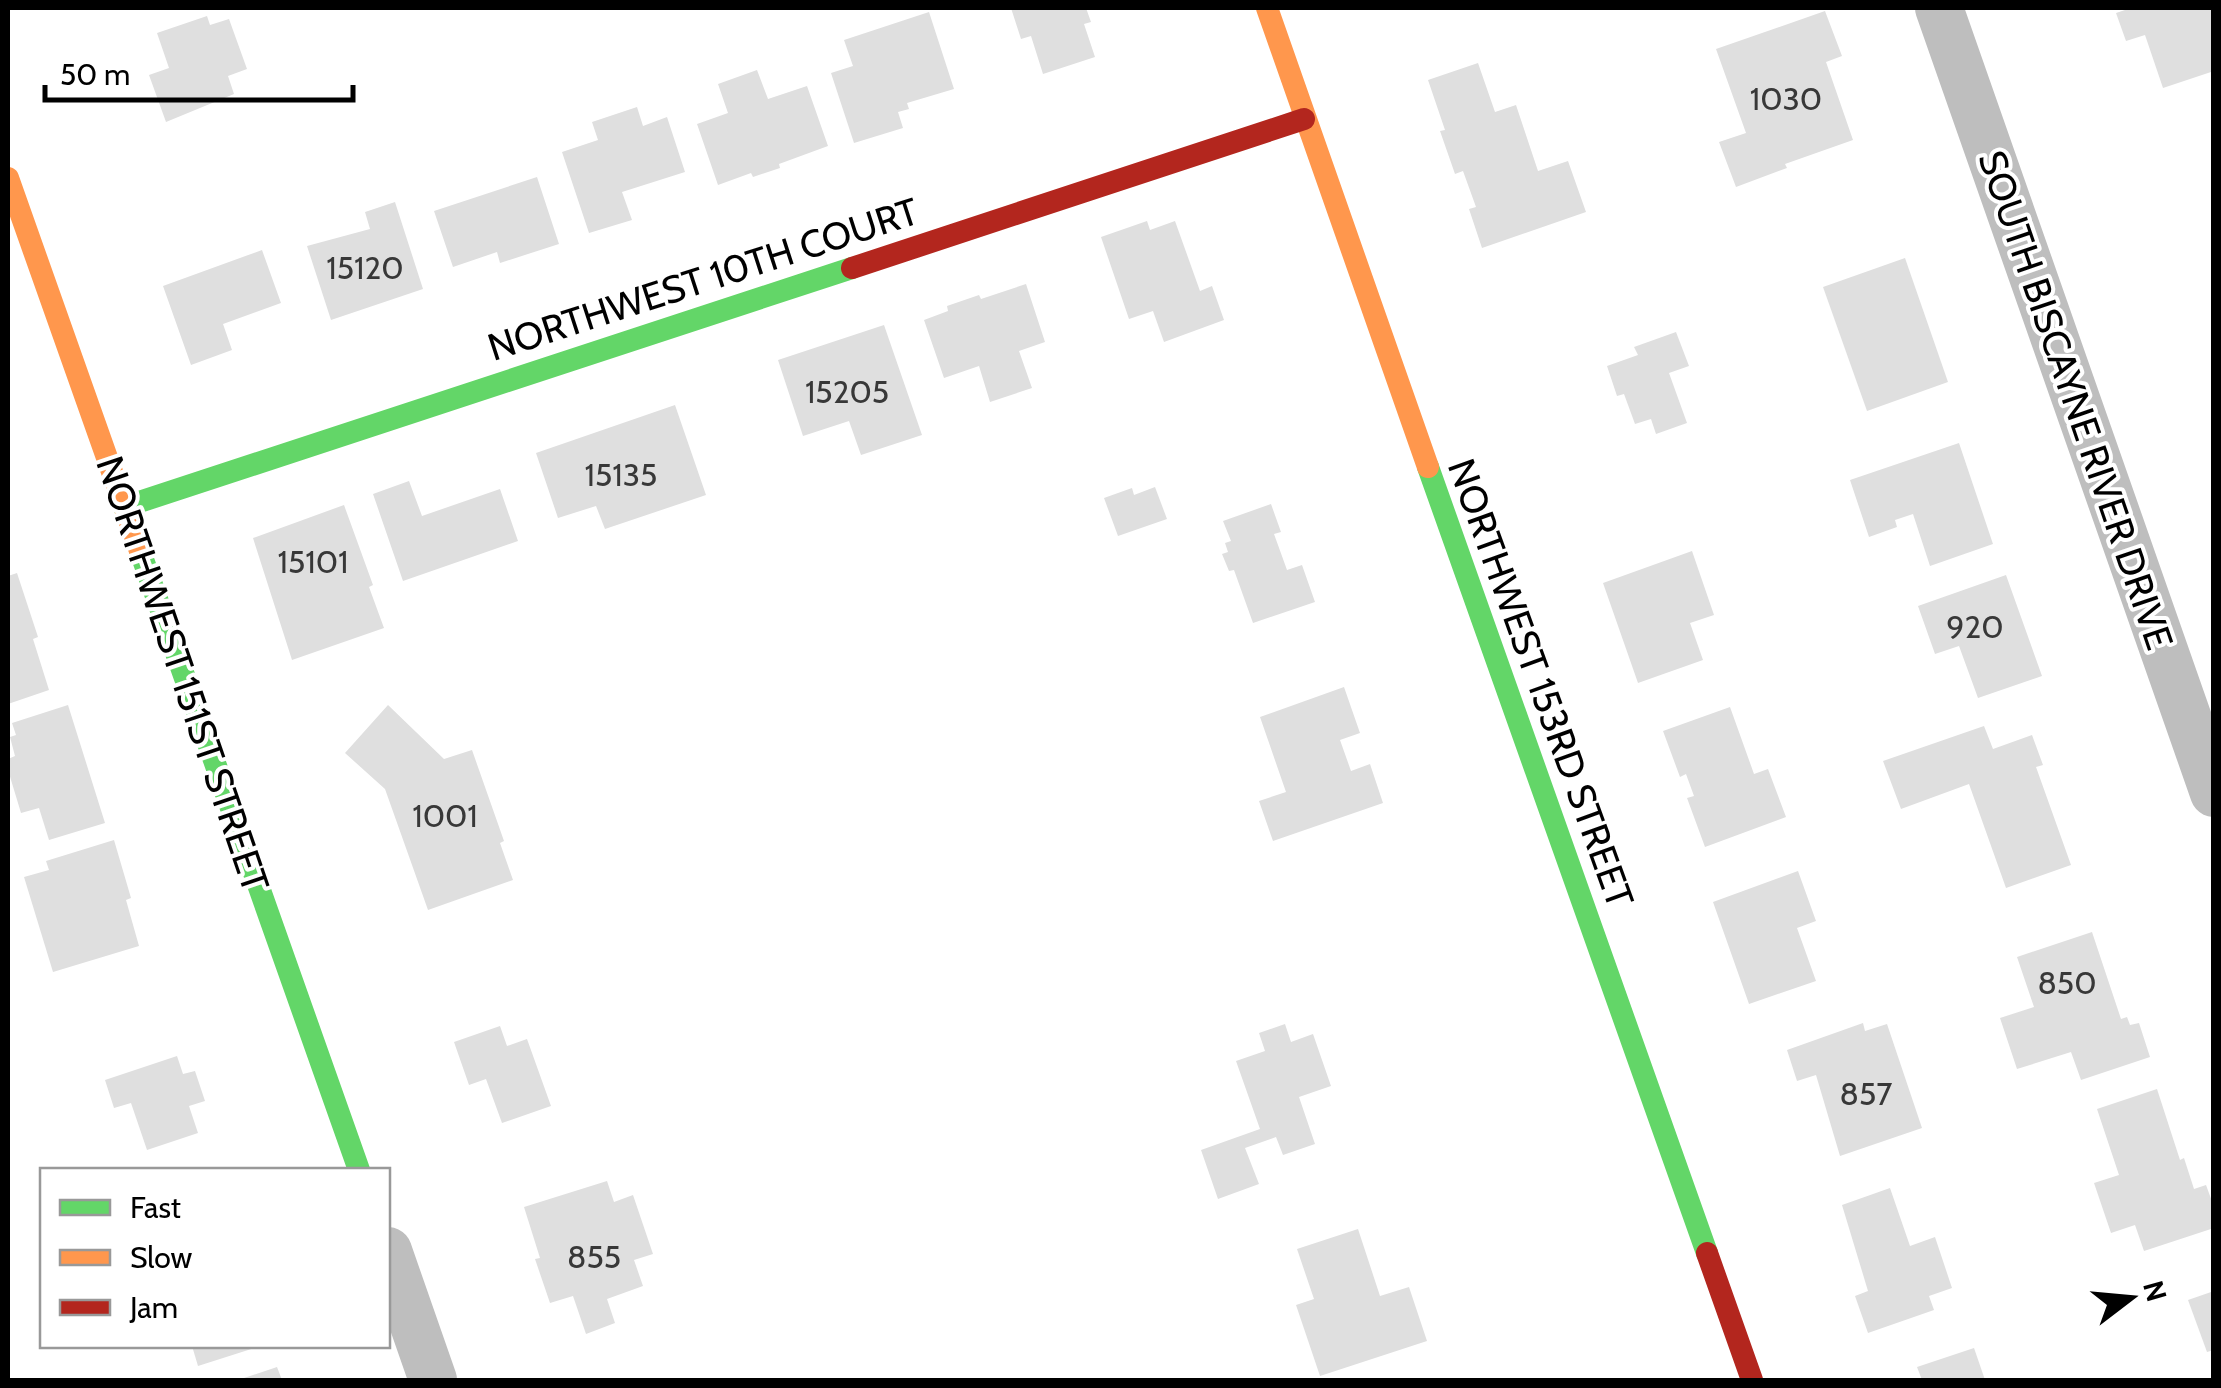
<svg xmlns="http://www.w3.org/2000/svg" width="2221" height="1388" viewBox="0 0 2221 1388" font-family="Cabin,sans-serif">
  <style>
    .building { fill: #dfdfdf }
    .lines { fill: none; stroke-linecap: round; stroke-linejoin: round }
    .street { stroke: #bebebe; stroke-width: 48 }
    .fast { stroke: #63d668; stroke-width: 22 }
    .slow { stroke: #ff974d; stroke-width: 22 }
    .jam { stroke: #b3261e; stroke-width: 22 }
    .labels { text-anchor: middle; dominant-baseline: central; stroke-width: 8; stroke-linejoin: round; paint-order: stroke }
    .number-label { font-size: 32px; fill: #383838 }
    .street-label { font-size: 38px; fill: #000; stroke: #fff }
  </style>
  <rect width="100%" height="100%" fill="#fff"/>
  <g class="building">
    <polygon points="1011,8 1086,8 1091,22 1084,24 1095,57 1043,74 1031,36 1021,39"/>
    <polygon points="2131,8 2214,8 2214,71 2163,88 2145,35 2126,41 2116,13"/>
    <polygon points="1825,11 1842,56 1826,62 1853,140 1785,164 1787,168 1736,187 1719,142 1746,133 1716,49"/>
    <polygon points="929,12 954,89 907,103 909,109 898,112 903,128 854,143 831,73 853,66 844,40"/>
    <polygon points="207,16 210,25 229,19 247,69 228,76 234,94 166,122 149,75 169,68 157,33"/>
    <polygon points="1478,63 1495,112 1516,105 1538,171 1568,161 1586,212 1482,248 1469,209 1476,207 1463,171 1455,174 1440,131 1445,130 1428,80"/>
    <polygon points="757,70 768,99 807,86 828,146 779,164 780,168 753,177 751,173 718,185 697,124 728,113 718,84"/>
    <polygon points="637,107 643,126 667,117 685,172 622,192 632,220 589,233 562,152 598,140 592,122"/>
    <polygon points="537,177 559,244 500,263 497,252 453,267 434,211"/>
    <polygon points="395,202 423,289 331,320 307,246 370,229 365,212"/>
    <polygon points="1147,221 1150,230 1175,221 1200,291 1212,286 1224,320 1164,342 1153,311 1129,319 1101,237"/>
    <polygon points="262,250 281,303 223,324 232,350 191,365 163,286"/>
    <polygon points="1905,258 1948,382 1867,411 1823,287"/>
    <polygon points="1026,284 1045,342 1019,351 1032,388 990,402 979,366 944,378 924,320 948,311 947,306 979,295 981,299"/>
    <polygon points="884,325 922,435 861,455 849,421 803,436 778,360"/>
    <polygon points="1676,332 1689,366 1669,373 1687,423 1656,434 1651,419 1635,424 1624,394 1617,396 1607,366 1638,355 1634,347"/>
    <polygon points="675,405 706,495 605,529 596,506 558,518 536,453"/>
    <polygon points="1959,443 1993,544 1930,566 1913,514 1895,520 1897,527 1869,537 1850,480"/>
    <polygon points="409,481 422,516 500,489 518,541 403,581 373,494"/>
    <polygon points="1155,487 1167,519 1118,536 1104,498 1132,488 1134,495"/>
    <polygon points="1271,504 1281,532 1274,534 1287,570 1302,565 1315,602 1253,623 1234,570 1229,571 1222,554 1228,552 1225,543 1231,541 1223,521"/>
    <polygon points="344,505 373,585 369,587 384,628 292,660 253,538"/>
    <polygon points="1692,551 1714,615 1690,623 1703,660 1638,683 1603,583"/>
    <polygon points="17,573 38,637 33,639 49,690 8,704 8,576"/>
    <polygon points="2006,575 2042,676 1978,698 1959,646 1935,654 1918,606"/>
    <polygon points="1344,687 1360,733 1340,740 1351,771 1370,764 1383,803 1273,841 1259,801 1286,792 1260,717"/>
    <polygon points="68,705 105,823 49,840 39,808 21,813 8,770 8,759 15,756 10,737 16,735 12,723"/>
    <polygon points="388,705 444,759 472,750 504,841 500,843 513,880 428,910 385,789 345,753"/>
    <polygon points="1730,707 1754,774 1768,769 1786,817 1705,847 1687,798 1694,796 1686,774 1680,777 1663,731"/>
    <polygon points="1984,726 1993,749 2032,735 2043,765 2036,767 2071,865 2006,888 1969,784 1901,809 1883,761"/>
    <polygon points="114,840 131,898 126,900 139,946 53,972 24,877 49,870 46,861"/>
    <polygon points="1798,871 1816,921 1797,928 1816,981 1749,1004 1713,902"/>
    <polygon points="2092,932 2121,1019 2127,1017 2130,1025 2139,1023 2150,1057 2081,1080 2071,1052 2017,1069 2000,1018 2034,1007 2017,957"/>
    <polygon points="1863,1023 1865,1031 1887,1024 1922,1128 1840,1156 1816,1075 1797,1081 1787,1050"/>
    <polygon points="1285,1024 1291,1042 1313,1034 1331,1086 1299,1097 1315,1144 1283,1155 1276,1137 1245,1148 1259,1184 1218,1199 1201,1150 1260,1129 1236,1061 1265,1051 1259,1033"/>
    <polygon points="500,1026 507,1046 527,1039 551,1106 502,1123 486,1079 469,1085 454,1042"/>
    <polygon points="177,1056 183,1074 195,1071 205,1101 189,1106 198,1133 147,1150 131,1103 114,1108 105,1080"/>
    <polygon points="2157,1089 2180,1160 2184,1158 2194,1189 2206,1185 2214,1207 2214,1228 2144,1251 2135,1225 2111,1233 2094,1183 2119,1175 2097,1109"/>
    <polygon points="607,1181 614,1202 633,1195 653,1254 634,1260 643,1286 607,1299 615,1323 586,1334 573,1296 550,1303 535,1259 540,1258 524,1207"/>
    <polygon points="1890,1188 1910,1246 1935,1237 1952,1288 1929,1296 1934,1310 1868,1333 1855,1296 1868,1291 1842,1205"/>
    <polygon points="1358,1229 1380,1296 1409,1287 1427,1341 1320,1376 1296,1305 1314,1299 1297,1249"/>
    <polygon points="2214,1291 2214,1350 2207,1352 2188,1300"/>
    <polygon points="192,1346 261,1346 198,1366"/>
    <polygon points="1974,1348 1985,1380 1922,1380 1917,1367"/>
    <polygon points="277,1367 282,1380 238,1380"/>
  </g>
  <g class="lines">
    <g class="street">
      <polyline points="1939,8 2214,793"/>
      <polyline points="388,1251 433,1380"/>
    </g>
    <g class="fast">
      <polyline points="1428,467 1707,1253"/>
      <polyline points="124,507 852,268"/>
      <polyline points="140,551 359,1170"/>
    </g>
    <g class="slow">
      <polyline points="1267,8 1428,467"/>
      <polyline points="8,178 140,551"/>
    </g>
    <g class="jam">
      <polyline points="852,268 1304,119"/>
      <polyline points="1707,1253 1752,1380"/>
    </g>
  </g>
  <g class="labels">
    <g class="number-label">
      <text x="1786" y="98">1030</text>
      <text x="365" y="267">15120</text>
      <text x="847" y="391">15205</text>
      <text x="621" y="474">15135</text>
      <text x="313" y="561">15101</text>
      <text x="1975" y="626">920</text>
      <text x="445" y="815">1001</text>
      <text x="2067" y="982">850</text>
      <text x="1866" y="1093">857</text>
      <text x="594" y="1256">855</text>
    </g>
    <g class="street-label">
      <text transform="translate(703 279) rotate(-18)">NORTHWEST 10TH COURT</text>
      <text transform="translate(2076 400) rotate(71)">SOUTH BISCAYNE RIVER DRIVE</text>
      <text transform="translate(183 674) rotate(71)">NORTHWEST 151ST STREET</text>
      <text transform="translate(1541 683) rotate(70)">NORTHWEST 153RD STREET</text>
    </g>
  </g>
  <rect width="2221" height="1388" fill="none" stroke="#000000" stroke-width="20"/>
  <rect x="40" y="1168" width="350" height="180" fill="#ffffff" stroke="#999999" stroke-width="2.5"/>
  <rect x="60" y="1200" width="50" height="15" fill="#63d668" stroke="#999999" stroke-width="2.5"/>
  <text x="130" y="1218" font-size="30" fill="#000000">Fast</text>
  <rect x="60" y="1250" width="50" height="15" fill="#ff974d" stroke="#999999" stroke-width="2.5"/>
  <text x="130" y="1268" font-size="30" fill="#000000">Slow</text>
  <rect x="60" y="1300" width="50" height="15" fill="#b3261e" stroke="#999999" stroke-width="2.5"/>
  <text x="130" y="1318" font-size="30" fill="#000000">Jam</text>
  <g transform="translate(2131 1298) rotate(74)" stroke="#ffffff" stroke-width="8" paint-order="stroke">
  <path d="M0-8L18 38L0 25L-18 38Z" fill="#000000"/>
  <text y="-15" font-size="28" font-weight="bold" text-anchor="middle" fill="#000000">N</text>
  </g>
  <path d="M45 85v15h308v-15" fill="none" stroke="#000000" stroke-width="5"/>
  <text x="60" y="85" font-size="30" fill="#000000" stroke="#ffffff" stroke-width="8" paint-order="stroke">50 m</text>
</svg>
